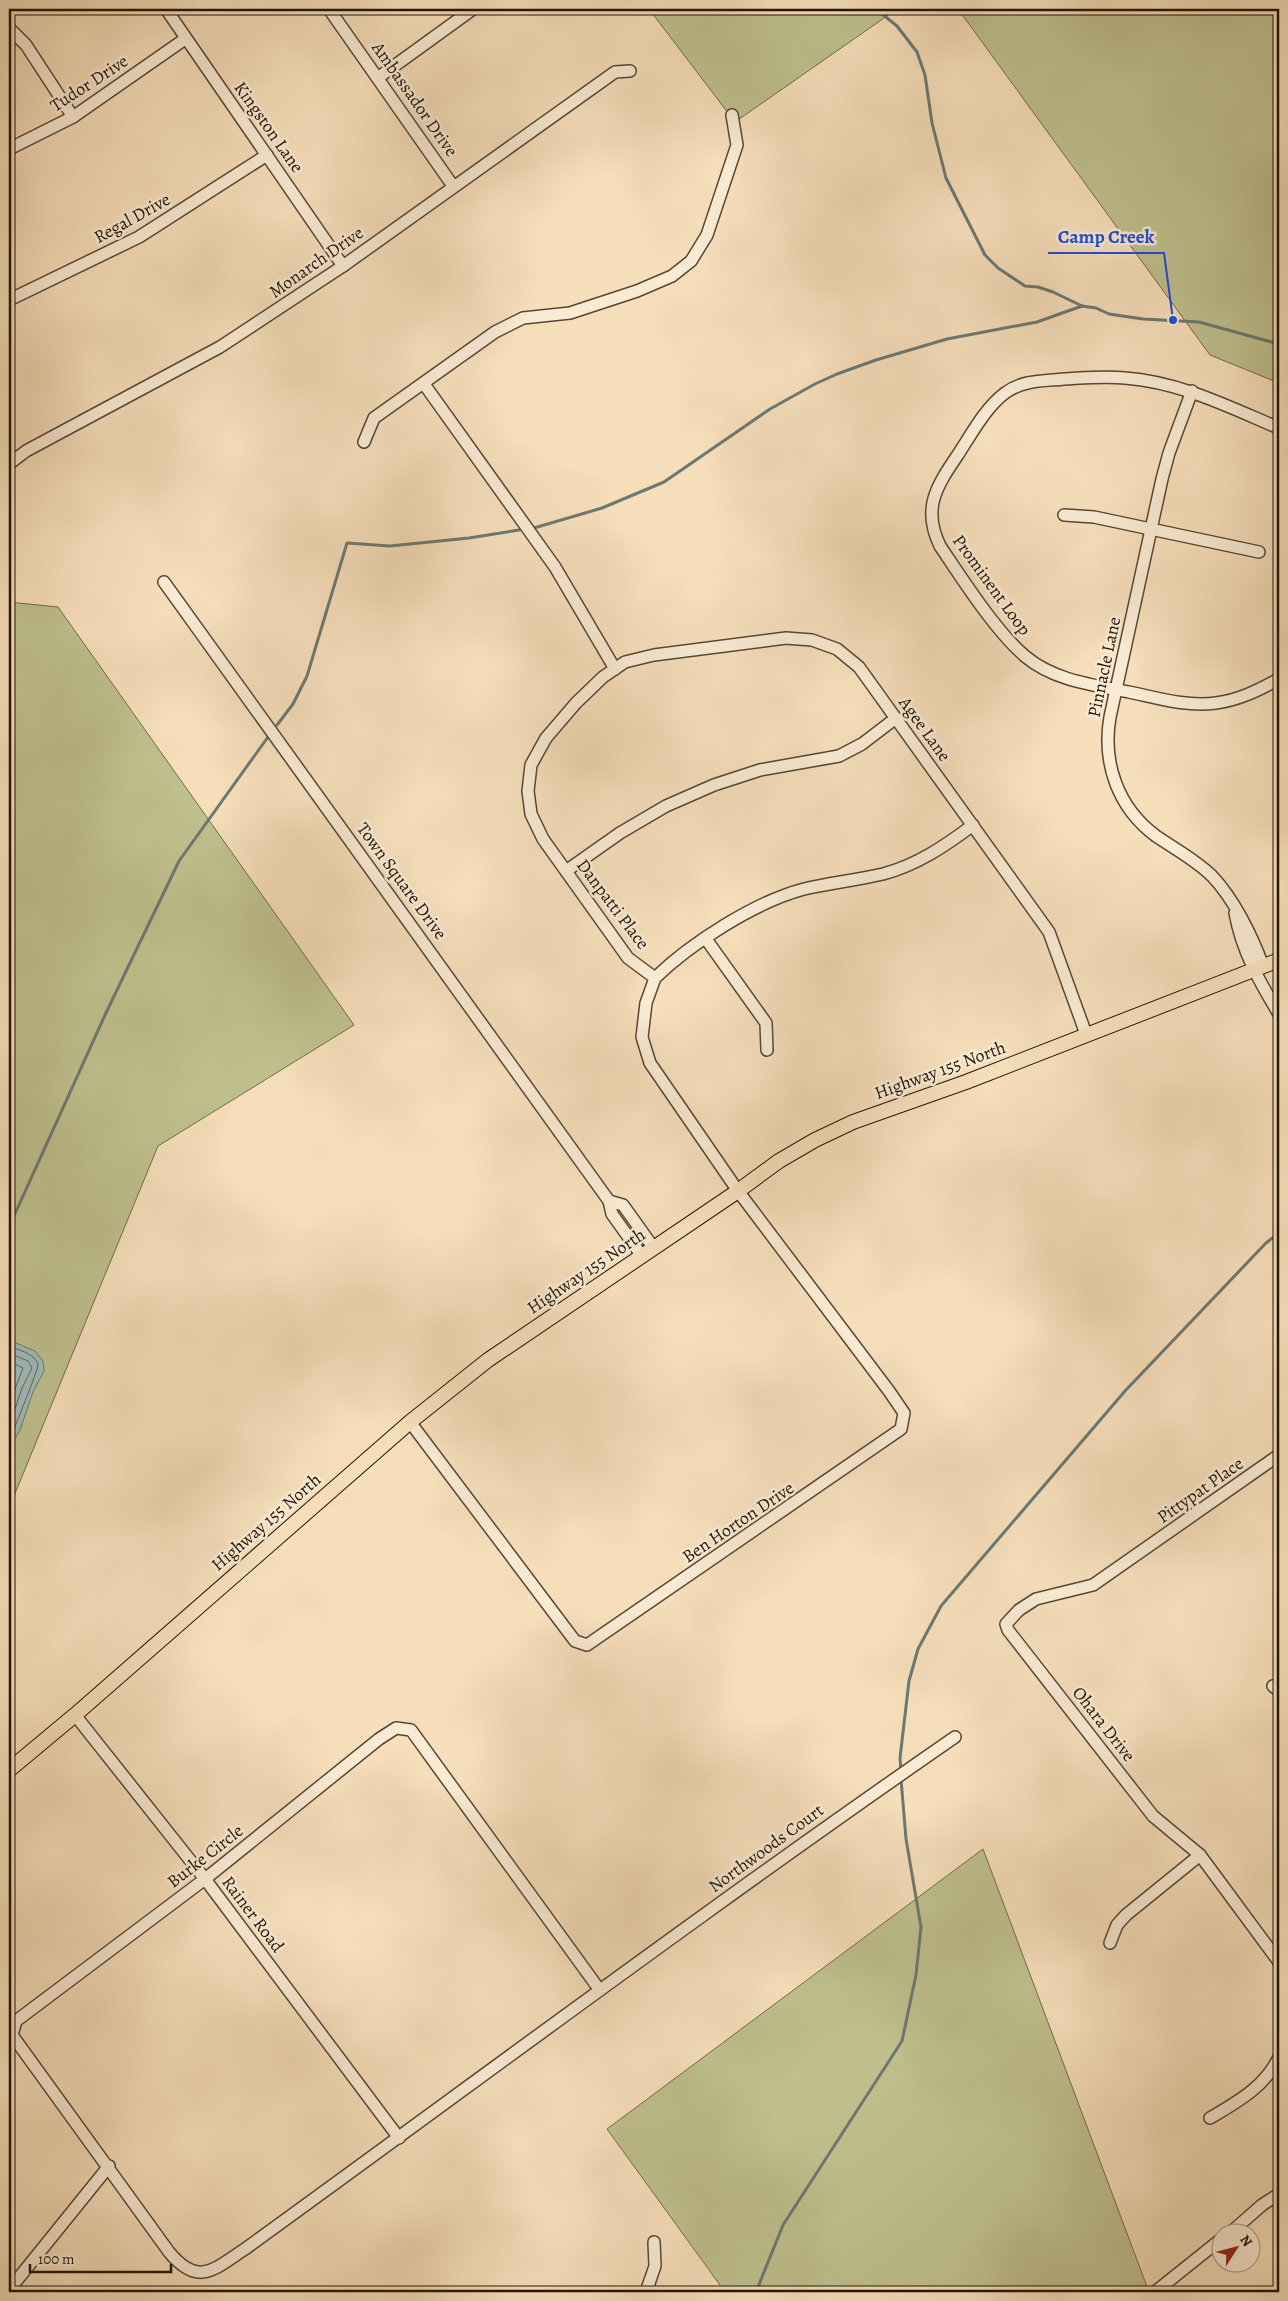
<svg xmlns="http://www.w3.org/2000/svg" width="1288" height="2301" viewBox="0 0 1288 2301" font-family="Alegreya,serif">
  <style>
    .green { fill: #bfc08e; stroke: #706a4a }
    .water { fill: #a0bab9; stroke: #6d7872 }
    .lines { fill: none; stroke-linecap: round; stroke-linejoin: round }
    .shore { stroke: #606860; stroke-width: 1 }
    .stream { stroke: #6d7872; stroke-width: 3 }
    .minor-casing { stroke: #564734; stroke-width: 14 }
    .major-casing { stroke: #201507; stroke-width: 16 }
    .minor { stroke: #f9ead3; stroke-width: 11 }
    .major { stroke: #f6debb; stroke-width: 14 }
    .labels { text-anchor: middle; dominant-baseline: central; stroke-width: 5; stroke-linejoin: round; paint-order: stroke }
    .street-label { font-size: 18px; fill: #201507; stroke: #f9ead3 }
    .leader { fill: none; stroke: #1d4ed8; stroke-width: 2 }
    .callout-dot { fill: #1d4ed8; stroke: #f9ead3; stroke-width: 2 }
    .callout-label { font-size: 19px; text-anchor: middle; font-weight: bold; fill: #1d4ed8; stroke: #f9ead3; stroke-width: 5; stroke-linejoin: round; paint-order: stroke }
  </style>
  <rect width="100%" height="100%" fill="#f6debb"/>
  <filter id="stains"><feTurbulence type="fractalNoise" baseFrequency=".004" numOctaves="4"/><feColorMatrix values="0 0 0 0 .2 0 0 0 0 .09 0 0 0 0 .02 0 0 0 .5 -.17"/></filter>
  <radialGradient id="worn" r=".72"><stop offset=".6" stop-color="#630" stop-opacity="0"/><stop offset="1" stop-color="#630" stop-opacity=".3"/></radialGradient>
  <g class="green">
    <polygon points="649,9 897,9 735,122"/>
    <polygon points="958,9 1279,9 1279,383 1210,355"/>
    <polygon points="9,602 58,607 354,1025 158,1146 9,1508"/>
    <polygon points="983,1849 1149,2292 725,2292 607,2129"/>
  </g>
  <polygon class="water" points="9,1340 35,1351 43,1361 44,1371 33,1392 20,1430 9,1449"/>
  <g class="lines">
    <g class="shore">
      <path d="M9,1346C18,1350 34,1353 38,1364C39,1368 13,1432 9,1440"/>
      <polyline points="9,1353 28,1361 32,1368 22,1388 9,1427"/>
      <polyline points="9,1361 23,1368 9,1405"/>
    </g>
    <g class="stream">
      <polyline points="876,9 897,26 917,52 925,75 932,123 946,178 985,255 998,268 1025,286 1038,287 1053,292 1082,306 1096,308 1109,314 1143,319 1199,322 1279,344"/>
      <polyline points="534,528 602,508 664,482 770,409 815,384 837,374 876,360 947,339 1037,322 1082,306"/>
      <polyline points="277,725 293,704 307,676 347,543 390,546 469,538 519,530"/>
      <polyline points="9,1227 105,1015 179,861 268,737"/>
      <polyline points="901,1771 900,1758 909,1681 918,1649 941,1606 1125,1391 1266,1243 1279,1233"/>
      <polyline points="756,2292 783,2225 902,2041 916,1975 921,1927 906,1839 901,1779"/>
    </g>
    <g class="minor-casing">
      <g id="minor">
        <polyline points="166,9 343,266"/>
        <polyline points="329,9 453,186"/>
        <polyline points="9,28 26,45 73,117"/>
        <polyline points="379,77 473,9"/>
        <polyline points="9,149 73,117 185,39"/>
        <polyline points="9,300 139,237 267,155"/>
        <polyline points="424,384 555,567 615,669"/>
        <path d="M1192,391L1169,453L1162,479L1110,717C1102,763 1118,808 1156,836C1175,849 1196,860 1212,876C1234,899 1252,936 1263,966"/>
        <path d="M1279,428C1229,407 1180,382 1125,378C1104,376 1084,378 1064,379C1044,381 1022,380 1005,393C985,408 971,435 957,456C936,487 922,509 940,546C963,580 996,632 1026,657C1055,681 1094,685 1129,692C1158,698 1186,707 1216,703C1239,700 1259,690 1279,679"/>
        <polyline points="364,442 374,418 495,332 523,318 570,313 637,291 672,276 691,261 707,235 737,145 732,115"/>
        <polyline points="9,464 26,451 220,347 343,266 615,72 630,71"/>
        <polyline points="1064,515 1094,517 1259,552"/>
        <polyline points="164,582 609,1201 612,1214 642,1256"/>
        <polyline points="566,871 620,833 666,806 714,785 760,770 839,756 862,744 896,718"/>
        <path d="M1235,913C1242,951 1259,981 1279,1014"/>
        <polyline points="706,939 766,1023 767,1050"/>
        <path d="M655,978C691,943 755,902 804,889C830,883 857,880 883,874C917,865 945,846 973,825"/>
        <polyline points="609,1201 623,1205 653,1247"/>
        <polyline points="410,1422 575,1641 587,1645 901,1429 904,1413 889,1391 738,1191 650,1063 642,1037 646,1003 655,978 628,958 543,839 531,814 528,791 531,765 546,738 576,703 603,677 625,662 654,655 786,638 812,640 837,649 859,667 1049,932 1086,1034"/>
        <polyline points="1279,1455 1093,1585 1036,1599 1019,1610 1006,1624 1008,1630 1153,1816 1200,1855 1279,1962"/>
        <polyline points="1273,1686 1279,1691"/>
        <polyline points="75,1715 205,1879 399,2138"/>
        <polyline points="1110,1943 1117,1925 1126,1915 1200,1855"/>
        <path d="M599,1989L411,1730L396,1728L379,1739L205,1879L16,2021L12,2035L169,2252C198,2287 213,2270 245,2249C481,2078 715,1903 955,1737"/>
        <path d="M1210,2118C1237,2102 1265,2087 1279,2057"/>
        <polyline points="1229,2234 1262,2205 1279,2194"/>
        <polyline points="9,2290 109,2166"/>
        <polyline points="646,2292 655,2266 654,2242"/>
        <polyline points="1155,2292 1220,2240"/>
      </g>
    </g>
    <g class="major-casing">
      <polyline id="major" points="9,1770 75,1715 410,1422 488,1360 738,1191 779,1161 815,1140 853,1122 966,1082 1279,960"/>
    </g>
    <use href="#minor" class="minor"/>
    <use href="#major" class="major"/>
  </g>
  <g class="labels">
    <g class="street-label">
      <text transform="translate(89 83) rotate(-33)">Tudor Drive</text>
      <text transform="translate(415 99) rotate(55)">Ambassador Drive</text>
      <text transform="translate(269 127) rotate(55)">Kingston Lane</text>
      <text transform="translate(132 218) rotate(-29)">Regal Drive</text>
      <text transform="translate(316 262) rotate(-35)">Monarch Drive</text>
      <text transform="translate(992 585) rotate(54)">Prominent Loop</text>
      <text transform="translate(1104 667) rotate(-78)">Pinnacle Lane</text>
      <text transform="translate(925 729) rotate(54)">Agee Lane</text>
      <text transform="translate(402 881) rotate(54)">Town Square Drive</text>
      <text transform="translate(613 904) rotate(53)">Danpatti Place</text>
      <text transform="translate(940 1070) rotate(-20)">Highway 155 North</text>
      <text transform="translate(586 1271) rotate(-34)">Highway 155 North</text>
      <text transform="translate(1200 1490) rotate(-35)">Pittypat Place</text>
      <text transform="translate(266 1522) rotate(-41)">Highway 155 North</text>
      <text transform="translate(738 1522) rotate(-34)">Ben Horton Drive</text>
      <text transform="translate(1104 1724) rotate(52)">Ohara Drive</text>
      <text transform="translate(766 1848) rotate(-36)">Northwoods Court</text>
      <text transform="translate(205 1856) rotate(-38)">Burke Circle</text>
      <text transform="translate(253 1914) rotate(53)">Rainer Road</text>
    </g>
  </g>
  <path class="leader" d="M1173 320L1164 253H1048"/>
  <circle class="callout-dot" cx="1173" cy="320" r="5"/>
  <g class="callout-label">
    <text x="1106" y="243">Camp Creek</text>
  </g>
  <rect width="1288" height="2301" fill="none" stroke="#f6debb" stroke-width="30"/>
  <rect x="10" y="10" width="1268" height="2281" fill="none" stroke="#201507" stroke-width="2.5"/>
  <rect x="15" y="15" width="1258" height="2271" fill="none" stroke="#201507"/>
  <g transform="translate(1236 2248) rotate(54)"><circle r="24" fill="#f9ead3" stroke="#a29581"/>
  <path d="M0-4L9 19L0 12L-9 19Z" fill="#8f2418"/>
  <text y="-8" font-size="14" font-weight="bold" text-anchor="middle" fill="#201507">N</text>
  </g>
  <path d="M30 2264v8h141v-8" fill="none" stroke="#201507" stroke-width="2.5"/>
  <text x="38" y="2264" font-size="15" fill="#201507" stroke="#f9ead3" stroke-width="4" paint-order="stroke">100 m</text>
  <rect width="100%" height="100%" filter="url(#stains)"/>
  <rect width="100%" height="100%" fill="url(#worn)"/>
</svg>
